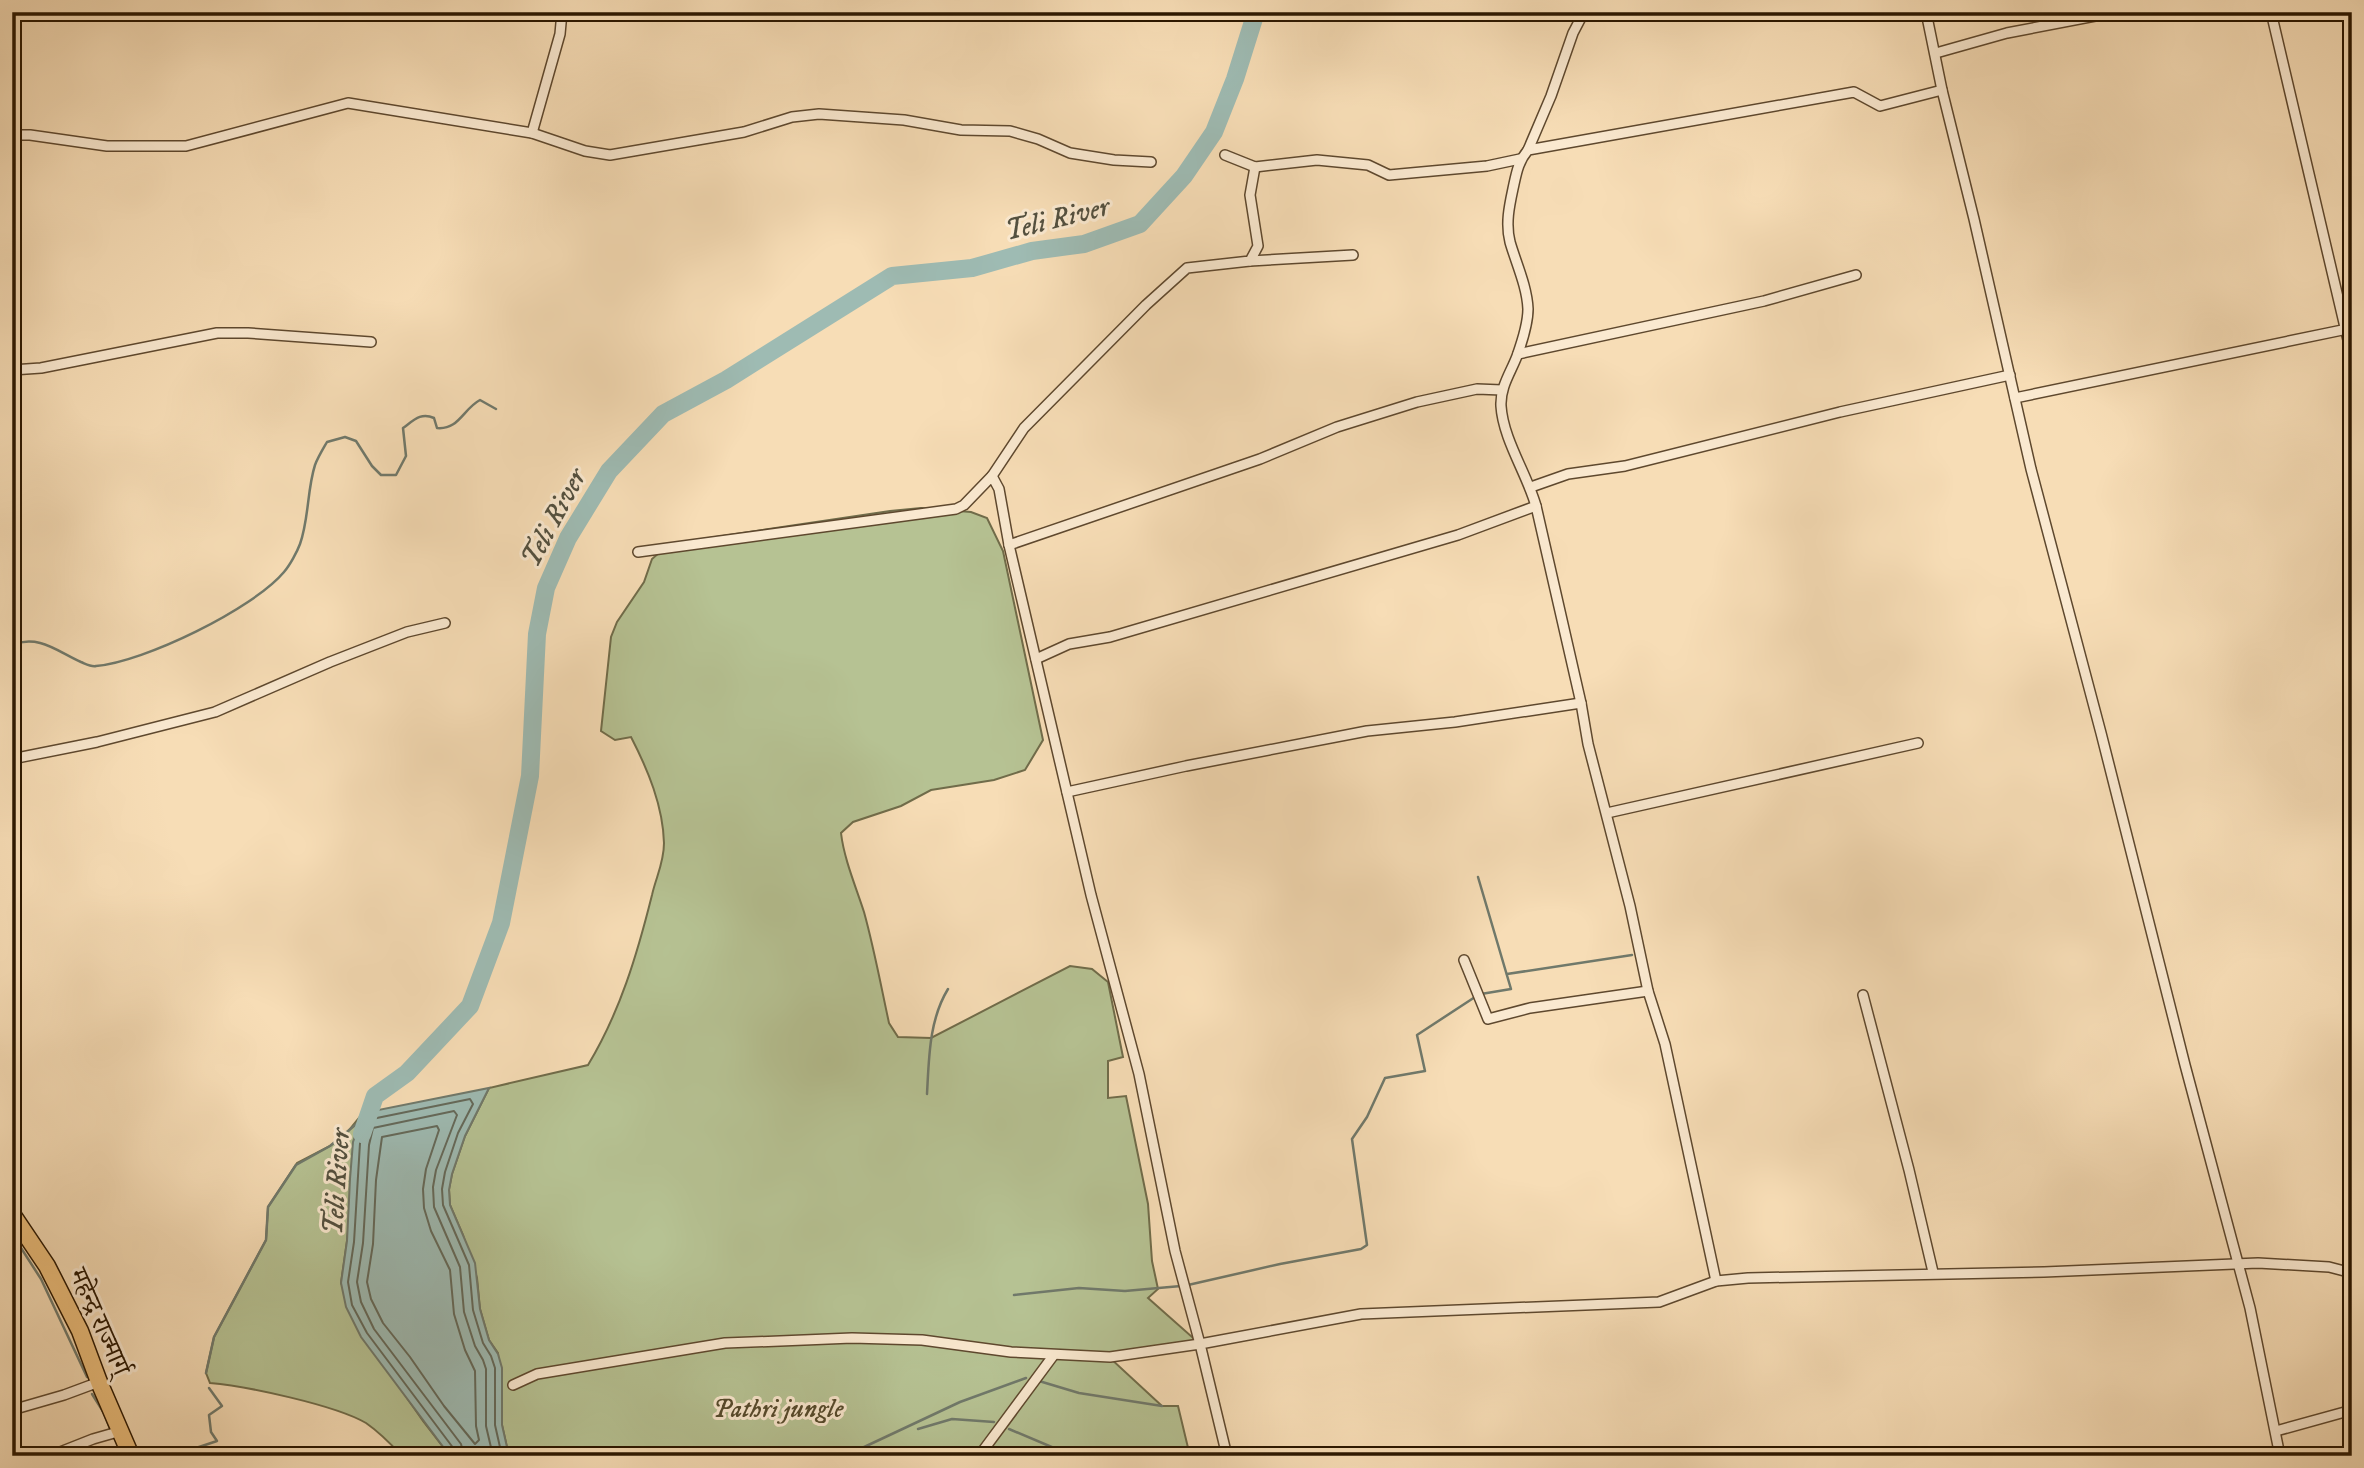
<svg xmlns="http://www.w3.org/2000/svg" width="2364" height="1468" viewBox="0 0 2364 1468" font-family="'IM FELL DW Pica','Noto Serif Devanagari',serif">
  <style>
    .green { fill: #b6c293; stroke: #706c4a; stroke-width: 2 }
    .water { fill: #9ebbb3; stroke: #70796b; stroke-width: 2 }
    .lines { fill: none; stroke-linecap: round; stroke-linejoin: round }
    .shore { stroke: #64695a; stroke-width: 2 }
    .stream { stroke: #70796b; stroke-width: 2.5 }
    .river { stroke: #9ebbb3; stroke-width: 18 }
    .street-casing { stroke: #5e482e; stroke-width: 12 }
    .highway-casing { stroke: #2b1700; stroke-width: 19 }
    .street { stroke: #fae9d0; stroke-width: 9 }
    .highway { stroke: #ecbe7b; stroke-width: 16 }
    .labels { text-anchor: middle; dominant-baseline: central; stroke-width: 6; stroke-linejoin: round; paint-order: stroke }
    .street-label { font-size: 26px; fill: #2b1700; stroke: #fae9d0 }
    .park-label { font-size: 26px; font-style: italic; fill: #554a2c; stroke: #fae9d0 }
    .water-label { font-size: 28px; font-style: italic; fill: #53503f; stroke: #fae9d0 }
  </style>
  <rect width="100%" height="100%" fill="#f7ddb6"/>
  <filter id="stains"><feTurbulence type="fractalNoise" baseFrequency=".00286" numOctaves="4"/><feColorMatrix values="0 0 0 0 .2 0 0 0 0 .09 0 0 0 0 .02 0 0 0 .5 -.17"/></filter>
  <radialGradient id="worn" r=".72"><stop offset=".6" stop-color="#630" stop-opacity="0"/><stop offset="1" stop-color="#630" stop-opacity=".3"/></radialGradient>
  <g class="green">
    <path d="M921,508L971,512L987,518L1003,551L1043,740L1025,770L994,780L931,790L901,806L853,822L841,833C844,859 856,887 864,912C874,948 881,986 889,1023L898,1037L931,1038L1070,966L1092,969L1108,982L1123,1057L1108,1061V1098L1126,1096L1148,1204L1152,1261L1158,1289L1148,1298L1200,1344L1110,1358L1162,1406H1178L1190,1456H509L502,1425L498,1353L489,1340L480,1309L477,1278L463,1235L450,1205L449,1189L452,1174L465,1136L489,1088L588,1065C620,1012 637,955 652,895C656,877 664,863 664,843C663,806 648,770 631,737L615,740L601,731L611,637L617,622L644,582L652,559L669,544L890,511Z"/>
    <path d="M363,1113L358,1123L347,1241L341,1283L389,1372L423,1421L450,1456H402C391,1444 379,1432 366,1423C335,1405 246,1386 210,1383L206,1373L214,1337L266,1240L268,1207L297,1163L330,1146L346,1134Z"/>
  </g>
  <polygon class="water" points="489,1088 465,1136 452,1174 449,1190 450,1205 475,1263 480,1309 489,1340 498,1354 502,1368 502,1425 509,1456 450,1456 361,1337 346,1307 341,1283 347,1241 350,1179 353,1142 363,1113"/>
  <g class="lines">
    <g class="shore">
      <polygon points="437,1126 439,1130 426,1169 423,1189 424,1208 431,1231 450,1270 454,1314 465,1350 475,1371 476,1426 479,1440 475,1444 444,1406 410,1357 383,1323 371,1299 367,1282 373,1244 376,1180 382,1137"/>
      <polyline points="455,1456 454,1449 367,1333 352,1305 348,1282 354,1242 360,1143 367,1120 470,1099 473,1104 458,1133 445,1172 442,1189 443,1205 469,1265 473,1310 483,1343 491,1356 495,1368 495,1425 502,1456"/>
      <polyline points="464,1456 461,1444 374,1329 361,1302 357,1282 363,1243 369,1145 373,1128 454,1111 457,1115 436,1170 433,1187 434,1207 460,1267 464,1312 475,1346 483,1360 486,1369 486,1426 493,1456"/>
    </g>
    <g class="stream">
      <path d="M12,645C39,634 58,652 81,662C86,664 91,667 96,666C144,662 253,609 284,572C290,565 297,552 300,544C309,519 307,490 315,465C318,457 323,449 327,442L345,437L356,441L372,466L381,475H396L406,456L403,428C414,420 421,412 434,418L437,428C459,430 463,409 480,400L496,409"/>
      <polyline points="1478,877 1511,989 1481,994"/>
      <polyline points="1507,974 1632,955"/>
      <path d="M927,1094C929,1058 929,1020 948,989"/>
      <polyline points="12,1234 41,1279 87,1377"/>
      <polyline points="1188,1285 1280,1264 1361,1249 1367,1245 1352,1139 1367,1117 1385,1078 1425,1071 1417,1035 1475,997"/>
      <polyline points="1014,1295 1079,1288 1125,1291 1181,1286"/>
      <polyline points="206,1373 214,1337 266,1240 268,1207 296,1165 330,1146 360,1121"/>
      <polyline points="1039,1381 1079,1393 1162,1406"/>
      <polyline points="92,1394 104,1413 111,1431"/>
      <polyline points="918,1429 952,1419 994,1422"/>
      <polyline points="1009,1429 1073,1456"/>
      <polyline points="113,1449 117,1456"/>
      <polyline points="172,1456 217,1441 211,1432 209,1415 222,1406 209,1388"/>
      <polyline points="845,1456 960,1402 1026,1378"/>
    </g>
    <polyline class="river" points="362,1134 375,1096 407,1073 470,1006 501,923 530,776 537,634 546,588 568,538 609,471 663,414 726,380 892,276 972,268 1032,251 1084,244 1140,224 1184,176 1214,132 1235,79 1256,12"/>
    <g class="street-casing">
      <g id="street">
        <polyline points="1926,12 1942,90 1974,219 2031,469 2101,733 2185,1065 2250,1308 2280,1456"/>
        <polyline points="2271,12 2352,357"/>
        <polyline points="1936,53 2007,33 2116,12"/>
        <polyline points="532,133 560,34 562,12"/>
        <polyline points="12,135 30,135 107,146 186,146 348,103 532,133 585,151 610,155 744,132 792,117 819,114 904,120 961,130 1010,131 1038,139 1070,153 1114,160 1151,162"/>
        <polyline points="1528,150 1551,96 1573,33 1584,12"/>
        <polyline points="1225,155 1255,167 1317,160 1368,165 1389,175 1487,166 1520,159"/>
        <polyline points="1250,261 1353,255"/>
        <polyline points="1518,354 1764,301 1856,275"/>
        <polyline points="12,370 41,368 217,333 248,333 371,342"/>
        <polyline points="2015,398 2352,328"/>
        <polyline points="992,476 1024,428 1146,305 1187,268 1250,261 1258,246 1250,195 1255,167"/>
        <polyline points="1531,487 1568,474 1625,466 1840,412 2010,375"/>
        <polyline points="1009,545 1260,459 1337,427 1417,402 1477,389 1502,390"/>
        <polyline points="1036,659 1069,644 1110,637 1458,535 1536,506"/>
        <polyline points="12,759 97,742 215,712 330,662 407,632 445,623"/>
        <polyline points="1067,792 1186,766 1367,731 1455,722 1581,703"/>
        <polyline points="1607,813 1918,743"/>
        <polyline points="1464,960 1488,1019 1530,1008 1648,991"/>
        <polyline points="1863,995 1909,1170 1933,1272"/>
        <path d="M1716,1281L1665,1044L1648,991L1630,906L1588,744L1581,703L1536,506C1527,474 1503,439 1501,406C1500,387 1511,372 1517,356C1522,342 1528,323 1528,309C1527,286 1516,263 1510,242C1505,222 1510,203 1514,184C1517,170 1519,161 1528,150L1854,92L1880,106L1942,90"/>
        <polyline points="513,1385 537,1374 725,1343 780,1341 852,1338 922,1340 1011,1352 1110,1357 1200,1344 1175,1251 1139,1074 1091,895 1009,545 999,489 992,476 964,505 956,509 638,552"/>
        <polyline points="12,1410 64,1395 99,1382"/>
        <polyline points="2276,1431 2352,1410"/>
        <polyline points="50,1456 93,1439 121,1431"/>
        <polyline points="979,1456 1053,1356"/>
        <polyline points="1227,1456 1200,1344 1361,1314 1659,1302 1716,1281 1748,1278 2044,1272 2258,1263 2329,1267 2352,1273"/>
      </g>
    </g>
    <g class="highway-casing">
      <polyline id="highway" points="12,1214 47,1266 80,1331 99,1382 131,1456"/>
    </g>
    <use href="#street" class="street"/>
    <use href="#highway" class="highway"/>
  </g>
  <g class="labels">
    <g class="street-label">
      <text transform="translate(99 1322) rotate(66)">महेन्द्र राज्मार्ग्</text>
    </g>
    <g class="park-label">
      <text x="778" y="1409">Pathri jungle</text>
    </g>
    <g class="water-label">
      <text transform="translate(1057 219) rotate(-14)">Teli River</text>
      <text transform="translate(554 518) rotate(-62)">Teli River</text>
      <text transform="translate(337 1182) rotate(-86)">Teli River</text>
    </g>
  </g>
  <rect width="2364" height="1468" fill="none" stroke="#f7ddb6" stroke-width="42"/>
  <rect x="14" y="14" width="2336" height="1440" fill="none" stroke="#2b1700" stroke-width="3.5"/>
  <rect x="21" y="21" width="2322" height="1426" fill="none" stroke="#2b1700" stroke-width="2"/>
  <rect width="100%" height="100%" filter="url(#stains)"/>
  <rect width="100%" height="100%" fill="url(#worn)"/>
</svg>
